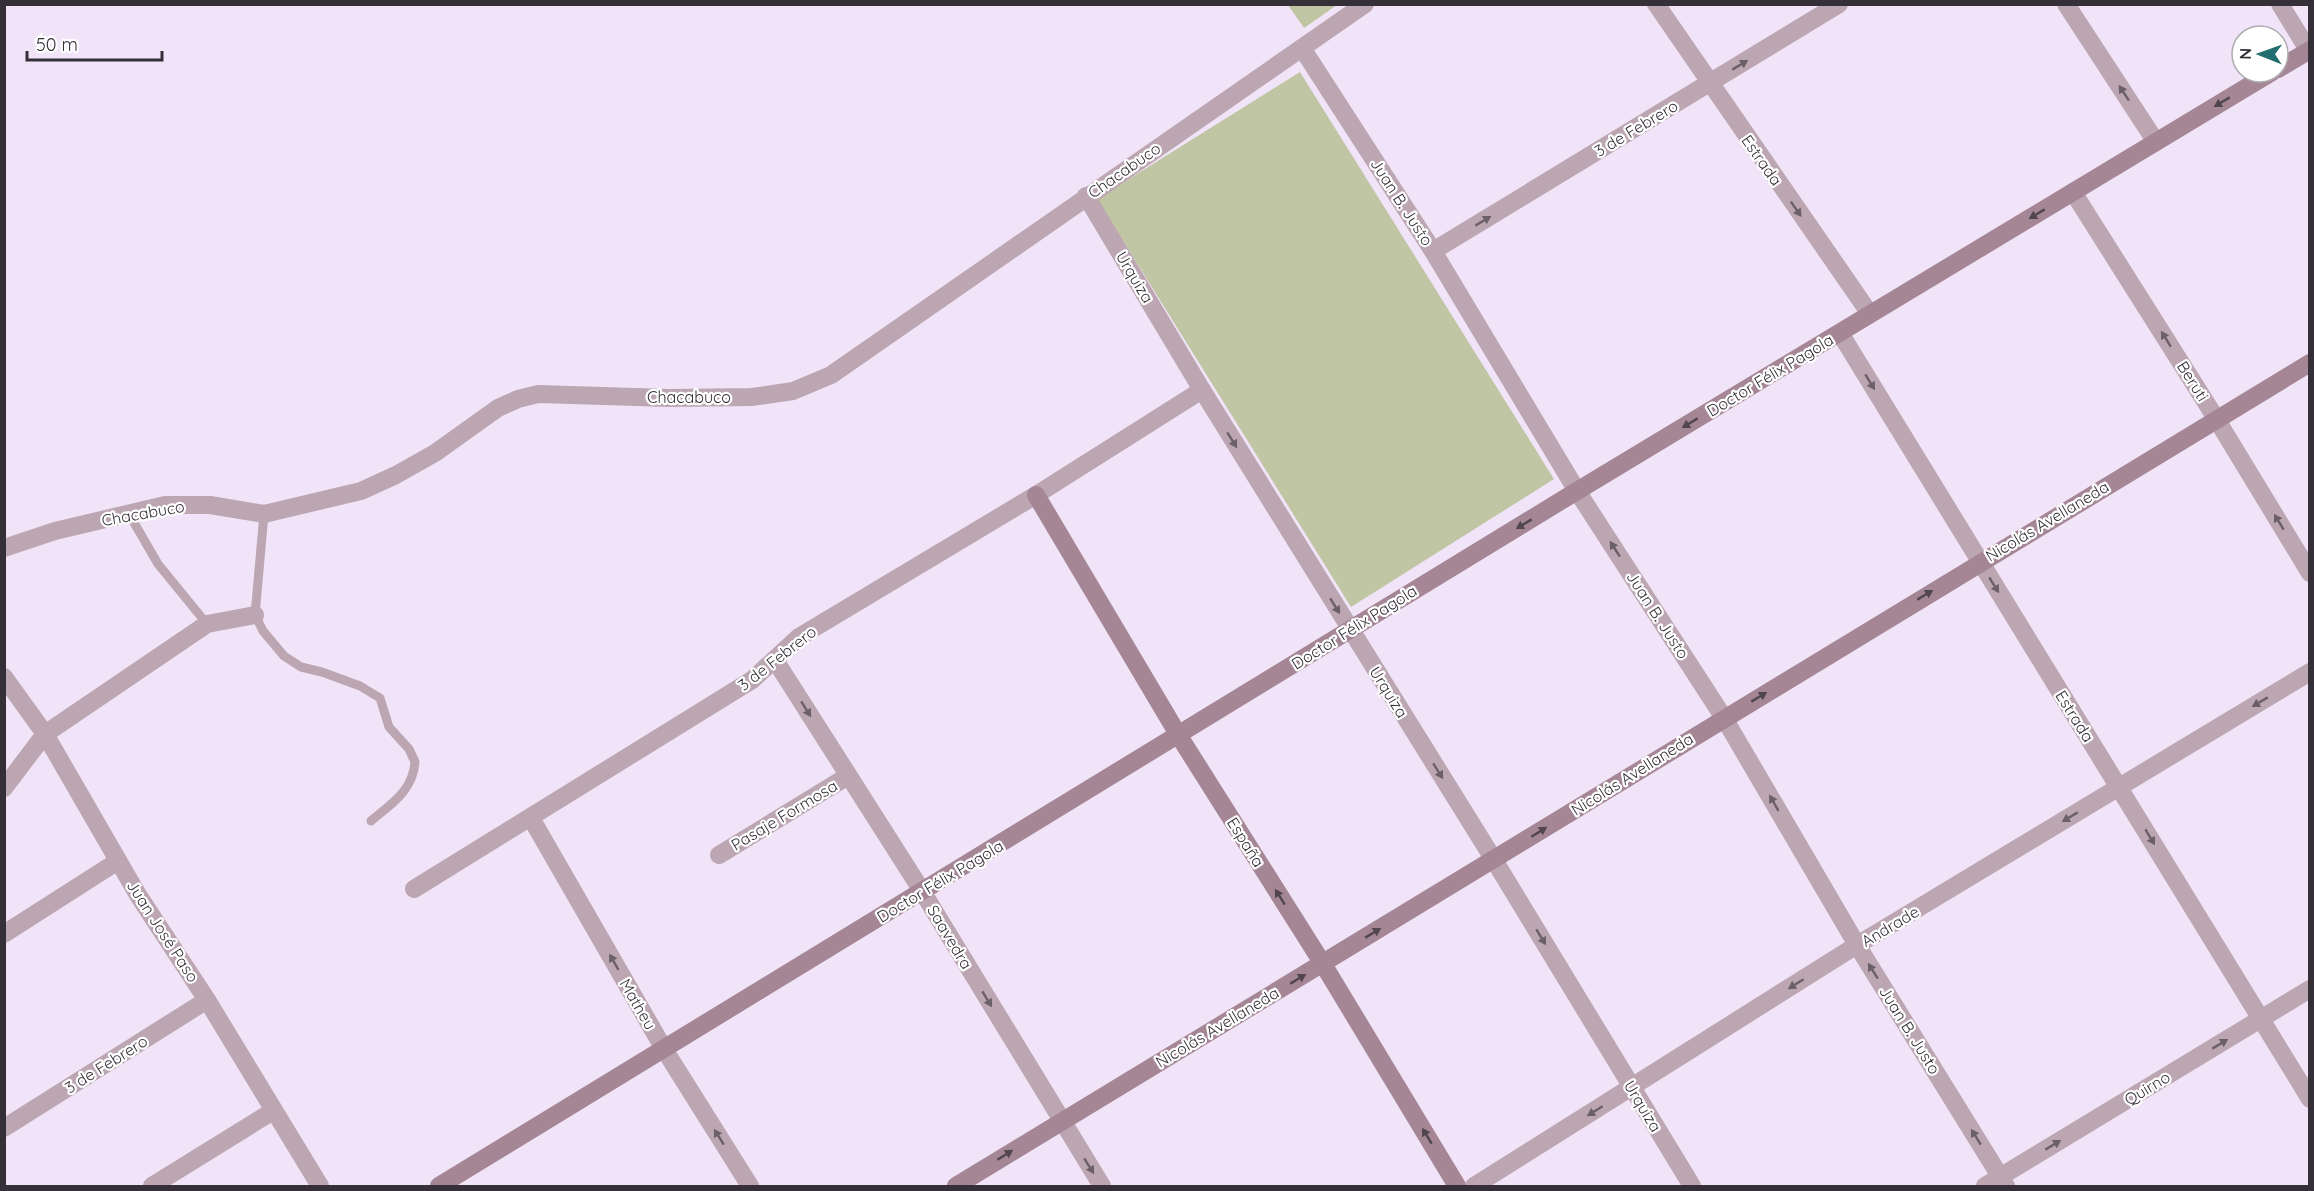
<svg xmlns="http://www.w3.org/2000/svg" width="2314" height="1191" viewBox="0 0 2314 1191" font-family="Quicksand,sans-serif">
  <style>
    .green { fill: #c0c6a3 }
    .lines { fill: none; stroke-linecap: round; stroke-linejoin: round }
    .lane { stroke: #bca6b1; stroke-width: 9 }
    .street { stroke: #bca6b1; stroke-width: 18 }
    .secondary { stroke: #a58695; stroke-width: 18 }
    .oneway { fill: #6b5f68 }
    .oneway2 { fill: #51464f }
    .labels { text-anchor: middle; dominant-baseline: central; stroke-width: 4.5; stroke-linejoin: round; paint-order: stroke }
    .street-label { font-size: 16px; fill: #353038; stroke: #fff }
  </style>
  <rect width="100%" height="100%" fill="#f1e4f9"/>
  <g class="green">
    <polygon points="1288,5 1337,5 1304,28"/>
    <polygon points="1300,72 1554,479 1351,607 1097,199"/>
  </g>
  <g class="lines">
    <g class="lane">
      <polyline points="129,514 158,564 207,624"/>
      <path d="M264,514L255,615L263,631L284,656L301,667L322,672L360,686L380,698L389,727L409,749L415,762C413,791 391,804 371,821"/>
    </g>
    <g class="street">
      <polyline points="1656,4 1870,314"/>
      <polyline points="2066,4 2156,142"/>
      <polyline points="2280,4 2310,53"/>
      <polyline points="1302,48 1433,251 1577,491 1724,718 1857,945 2006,1186"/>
      <polyline points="2073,192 2217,420 2310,573"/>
      <polyline points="1086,196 1202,390 1494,860 1692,1186"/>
      <polyline points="1433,251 1839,4"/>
      <polyline points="1840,333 2310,1099"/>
      <polyline points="4,548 55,531 165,505 210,505 264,514 361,491 396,475 435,453 498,408 518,399 538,394 668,398 752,397 793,391 831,375 1365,4"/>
      <polyline points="775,660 922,891 1102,1186"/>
      <polyline points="4,677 45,734 138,895 207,1000 320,1186"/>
      <polyline points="4,788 45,734 207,624 255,615"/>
      <polyline points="531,818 664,1049 750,1186"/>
      <polyline points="719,855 848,776"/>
      <polyline points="414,889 752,680 799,637 1036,495 1202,390"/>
      <polyline points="4,934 118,861"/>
      <polyline points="4,1128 207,1000"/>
      <polyline points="152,1186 273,1111"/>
      <polyline points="1474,1186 1857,945 2310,672"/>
      <polyline points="1985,1186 2310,989"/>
    </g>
    <g class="secondary">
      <polyline points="2278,69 2310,50"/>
      <polyline points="1036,495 1179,736 1323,964 1457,1186"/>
      <polyline points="439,1186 1577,491 2272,72"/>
      <polyline points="956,1186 2310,363"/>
    </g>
  </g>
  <defs><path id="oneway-solid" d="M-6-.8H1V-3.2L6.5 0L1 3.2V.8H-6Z" transform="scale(1.5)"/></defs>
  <g class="oneway">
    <use href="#oneway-solid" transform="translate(1740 65) rotate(-31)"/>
    <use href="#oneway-solid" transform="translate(2124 93) rotate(-123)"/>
    <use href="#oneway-solid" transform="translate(1796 209) rotate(55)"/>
    <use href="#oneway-solid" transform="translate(1483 221) rotate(-31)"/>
    <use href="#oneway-solid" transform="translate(2166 339) rotate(-122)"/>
    <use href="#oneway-solid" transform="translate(1870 382) rotate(59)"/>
    <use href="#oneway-solid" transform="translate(1232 440) rotate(58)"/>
    <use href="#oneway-solid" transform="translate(2279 522) rotate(-121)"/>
    <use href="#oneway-solid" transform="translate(1615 549) rotate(-123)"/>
    <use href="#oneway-solid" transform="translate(1994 585) rotate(58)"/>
    <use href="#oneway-solid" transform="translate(1335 606) rotate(58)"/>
    <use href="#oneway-solid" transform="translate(2260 702) rotate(149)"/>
    <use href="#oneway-solid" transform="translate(806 709) rotate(58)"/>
    <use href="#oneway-solid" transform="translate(1438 771) rotate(58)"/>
    <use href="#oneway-solid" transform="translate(1774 803) rotate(-120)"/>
    <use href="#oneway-solid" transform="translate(2070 817) rotate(149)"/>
    <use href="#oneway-solid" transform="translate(2150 837) rotate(59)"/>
    <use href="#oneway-solid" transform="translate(1541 937) rotate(59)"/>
    <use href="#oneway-solid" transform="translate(614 962) rotate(-120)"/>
    <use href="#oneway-solid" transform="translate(1873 971) rotate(-122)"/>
    <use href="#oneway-solid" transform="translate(1796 984) rotate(148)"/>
    <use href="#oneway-solid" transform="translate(987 999) rotate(59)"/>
    <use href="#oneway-solid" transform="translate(2220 1044) rotate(-31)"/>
    <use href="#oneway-solid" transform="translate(1595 1111) rotate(148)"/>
    <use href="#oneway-solid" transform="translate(719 1137) rotate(-122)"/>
    <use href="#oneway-solid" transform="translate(1976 1137) rotate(-122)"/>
    <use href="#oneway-solid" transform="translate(2053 1145) rotate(-31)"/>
    <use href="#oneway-solid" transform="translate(1089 1166) rotate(58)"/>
  </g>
  <g class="oneway2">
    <use href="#oneway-solid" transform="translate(2222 102) rotate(149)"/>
    <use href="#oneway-solid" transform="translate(2037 214) rotate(149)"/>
    <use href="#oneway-solid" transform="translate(1690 423) rotate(149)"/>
    <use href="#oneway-solid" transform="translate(1524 524) rotate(149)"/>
    <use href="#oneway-solid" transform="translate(1925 595) rotate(-31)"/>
    <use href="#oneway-solid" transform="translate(1759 697) rotate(-31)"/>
    <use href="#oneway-solid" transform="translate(1539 832) rotate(-32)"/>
    <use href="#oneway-solid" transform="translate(1280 897) rotate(-122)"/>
    <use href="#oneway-solid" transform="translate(1373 933) rotate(-31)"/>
    <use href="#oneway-solid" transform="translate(1298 979) rotate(-31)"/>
    <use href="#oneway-solid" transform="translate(1427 1136) rotate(-121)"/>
    <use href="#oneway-solid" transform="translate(1005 1155) rotate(-32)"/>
  </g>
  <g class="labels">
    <g class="street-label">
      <text transform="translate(1636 128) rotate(-31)">3 de Febrero</text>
      <text transform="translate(1762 160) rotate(55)">Estrada</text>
      <text transform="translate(1124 170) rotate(-35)">Chacabuco</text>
      <text transform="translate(1402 202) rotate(57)">Juan B. Justo</text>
      <text transform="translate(1135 277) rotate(59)">Urquiza</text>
      <text transform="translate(1770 375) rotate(-31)">Doctor Félix Pagola</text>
      <text transform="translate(2193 381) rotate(58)">Beruti</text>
      <text x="689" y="397">Chacabuco</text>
      <text transform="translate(143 513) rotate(-10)">Chacabuco</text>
      <text transform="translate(2047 521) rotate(-31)">Nicolás Avellaneda</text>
      <text transform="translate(1658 615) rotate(57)">Juan B. Justo</text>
      <text transform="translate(1354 627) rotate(-32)">Doctor Félix Pagola</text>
      <text transform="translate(777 658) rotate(-38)">3 de Febrero</text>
      <text transform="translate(1389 692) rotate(58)">Urquiza</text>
      <text transform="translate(2075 716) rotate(58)">Estrada</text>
      <text transform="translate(1632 774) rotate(-32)">Nicolás Avellaneda</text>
      <text transform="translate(784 815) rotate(-31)">Pasaje Formosa</text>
      <text transform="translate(1246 842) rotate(58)">España</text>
      <text transform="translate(940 881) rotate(-31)">Doctor Félix Pagola</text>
      <text transform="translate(1890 926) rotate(-31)">Andrade</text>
      <text transform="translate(163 931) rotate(57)">Juan José Paso</text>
      <text transform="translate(950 937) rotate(59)">Saavedra</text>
      <text transform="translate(638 1004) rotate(60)">Matheu</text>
      <text transform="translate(1217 1027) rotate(-31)">Nicolás Avellaneda</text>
      <text transform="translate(1910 1030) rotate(58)">Juan B. Justo</text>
      <text transform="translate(106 1064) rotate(-32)">3 de Febrero</text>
      <text transform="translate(2147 1088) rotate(-31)">Quirno</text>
      <text transform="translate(1643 1106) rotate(59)">Urquiza</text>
    </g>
  </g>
  <rect width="2314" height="1191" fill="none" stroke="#353038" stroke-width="12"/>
  <g transform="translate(2260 54) rotate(271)"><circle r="28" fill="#ffffff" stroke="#aeacaf" stroke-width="1.5"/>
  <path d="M0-4.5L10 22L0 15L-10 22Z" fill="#226d6e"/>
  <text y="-9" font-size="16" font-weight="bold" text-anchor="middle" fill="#353038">N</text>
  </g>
  <path d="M27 51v9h135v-9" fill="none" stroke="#353038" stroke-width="3"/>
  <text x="36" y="51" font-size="18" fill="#353038" stroke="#ffffff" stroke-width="4.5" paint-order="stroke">50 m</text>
</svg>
